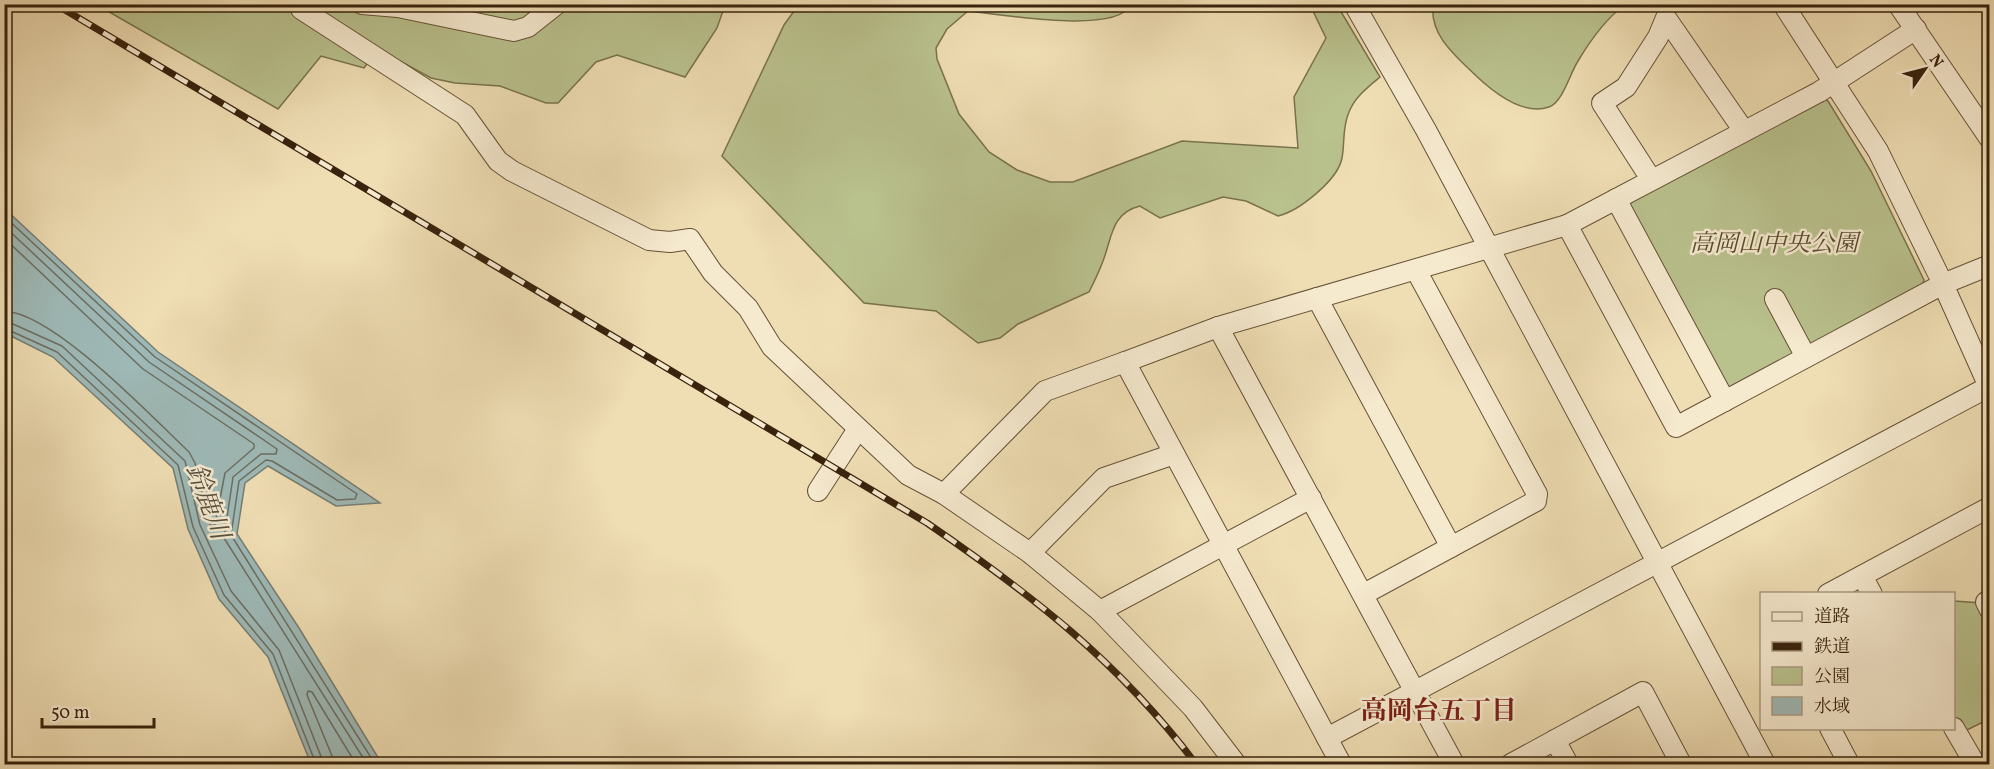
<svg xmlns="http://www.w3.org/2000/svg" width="1994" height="769" viewBox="0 0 1994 769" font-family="Vollkorn,'Noto Serif JP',serif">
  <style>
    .green { fill: #b9c18d; stroke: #79724d; stroke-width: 1.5 }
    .water { fill: #9eb9b7; stroke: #767d73; stroke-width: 1.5 }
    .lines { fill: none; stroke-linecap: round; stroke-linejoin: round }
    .shore { stroke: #6c6e62; stroke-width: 1.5 }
    .minor-casing { stroke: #665236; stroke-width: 22 }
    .minor { stroke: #f5e9ce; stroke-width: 20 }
    .rail-casing { stroke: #39230d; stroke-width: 7 }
    .rail { stroke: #f5e9ce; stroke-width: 4.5; stroke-dasharray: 14; stroke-linecap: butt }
    .labels { text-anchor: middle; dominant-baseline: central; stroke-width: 5; stroke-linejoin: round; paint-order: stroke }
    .park-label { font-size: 24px; font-style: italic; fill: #594a2d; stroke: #f5e9ce }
    .water-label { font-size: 26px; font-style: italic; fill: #575040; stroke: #f5e9ce }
    .neighbourhood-label { font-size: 26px; font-weight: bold; fill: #7a1f14; stroke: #f5e9ce }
  </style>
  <rect width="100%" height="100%" fill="#efddb3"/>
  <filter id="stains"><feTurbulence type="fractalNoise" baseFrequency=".00333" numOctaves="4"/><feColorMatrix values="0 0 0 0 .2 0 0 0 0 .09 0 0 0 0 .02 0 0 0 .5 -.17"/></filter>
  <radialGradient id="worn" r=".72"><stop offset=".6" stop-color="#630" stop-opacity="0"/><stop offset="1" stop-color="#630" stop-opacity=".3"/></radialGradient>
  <g class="green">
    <path d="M799,4L1131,5C1115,35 1001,14 968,11L947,29L936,48L937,59L959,114L989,152L1017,170L1050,182H1073L1182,141L1298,148L1294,97L1326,38L1310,5H1337L1380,77C1368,87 1355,97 1349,112C1342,128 1345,142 1342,158C1338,180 1299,211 1278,216L1246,201L1223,197L1160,218L1140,206C1111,213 1112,238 1103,261C1099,272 1094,282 1089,292L1018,324L1000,338L978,343L936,311L864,303L722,156L784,25Z"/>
    <polygon points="97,5 725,5 717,28 685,77 617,55 596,62 558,103 546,103 500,86 455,83 431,78 378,49 364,68 321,56 278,109"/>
    <path d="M1433,5V4L1625,5C1606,18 1590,41 1578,61C1570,73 1563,102 1549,107C1521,117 1487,87 1469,69C1450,51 1430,32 1433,5Z"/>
    <polygon points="1823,98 1828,101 1871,171 1924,280 1922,287 1726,392 1624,203"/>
    <polygon points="1954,601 1981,603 1989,623 1989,719 1963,732 1954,717"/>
  </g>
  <polygon class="water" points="4,208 158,352 380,503 336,506 268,466 245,483 237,534 299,628 382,764 311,764 268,657 219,599 188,529 173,468 53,357 5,333"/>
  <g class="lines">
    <g class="shore">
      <polyline points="4,216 155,357 357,494 355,499 337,500 272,461 266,460 239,481 231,535 375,764"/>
      <polyline points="4,226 149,362 277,449 276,454 261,454 233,477 224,538 367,764"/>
      <path d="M4,238L143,369L254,444V448L225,473L215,525L211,526L209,522L195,463L189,452C152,417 54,313 4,311"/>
      <polyline points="4,320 62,346 185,461 200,525 231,591 279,650 324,764"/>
      <polyline points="4,328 57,352 178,465 193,527 224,595 273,654 316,764"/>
      <polyline points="333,764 332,756 307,695 308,691 312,692 356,764"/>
    </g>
    <g class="minor-casing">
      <g id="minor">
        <polyline points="304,4 301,9 465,115 498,161 512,171 649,240 670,242 690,239 713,273 748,308 772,347 908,475 944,494"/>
        <polyline points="362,4 398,7 514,31 528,27 557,4"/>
        <polyline points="1354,4 1426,130 1765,764"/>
        <polyline points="1783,4 1878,151 1943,284 1990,389"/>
        <polyline points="1898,4 1990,139"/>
        <polyline points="1651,179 1602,103 1626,87 1658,37 1666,18 1744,131"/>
        <polyline points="1616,199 1725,401"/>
        <polyline points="1567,225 1676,427 1943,284 1990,265"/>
        <polyline points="1317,298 1451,547"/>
        <polyline points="1775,299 1806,357"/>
        <polyline points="1218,327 1454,764"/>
        <polyline points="818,491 858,429"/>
        <polyline points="1030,553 1104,478 1174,454"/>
        <polyline points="1862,576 1872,594"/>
        <polyline points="1364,594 1536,501 1537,494 1416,270"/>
        <polyline points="1828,594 1990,507"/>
        <polyline points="1990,602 1986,602 1990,610"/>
        <polyline points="1100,611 1030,553 944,494 1045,391 1125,362"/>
        <polyline points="1830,728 1849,764"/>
        <polyline points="1954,728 1975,764"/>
        <polyline points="1327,738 1990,386"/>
        <polyline points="1555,740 1568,764"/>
        <polyline points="1236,764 1193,708 1100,611 1311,498"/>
        <polyline points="1341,764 1125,362 1218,327 1567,225 1819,92 1916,29"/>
        <polyline points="1511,764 1643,692 1681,764"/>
      </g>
    </g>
    <use href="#minor" class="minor"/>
    <g class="rail-casing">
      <path id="rail" d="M55,4L927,523C1032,595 1119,662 1196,764"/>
    </g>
    <use href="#rail" class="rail"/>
  </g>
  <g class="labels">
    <g class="park-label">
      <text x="1774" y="245">高岡山中央公園</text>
    </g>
    <g class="water-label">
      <text transform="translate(207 502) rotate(70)">鈴鹿川</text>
    </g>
    <g class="neighbourhood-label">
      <text x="1439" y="712">高岡台五丁目</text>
    </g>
  </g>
  <rect width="1994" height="769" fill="none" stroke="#efddb3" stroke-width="24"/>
  <rect x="6" y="6" width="1982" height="757" fill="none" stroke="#39230d" stroke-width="3"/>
  <rect x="12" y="12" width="1970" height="745" fill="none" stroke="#39230d" stroke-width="1.5"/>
  <rect x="1760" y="592" width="195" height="138" fill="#f5e9ce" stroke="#aa9a81" stroke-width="1.5"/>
  <rect x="1772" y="612" width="30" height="9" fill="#f5e9ce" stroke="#aa9a81" stroke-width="1.5"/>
  <text x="1814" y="622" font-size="18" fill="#39230d">道路</text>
  <rect x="1772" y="642" width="30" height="9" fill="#39230d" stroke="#aa9a81" stroke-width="1.5"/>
  <text x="1814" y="652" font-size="18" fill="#39230d">鉄道</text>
  <rect x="1772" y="667" width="30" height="18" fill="#b9c18d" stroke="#aa9a81" stroke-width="1.5"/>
  <text x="1814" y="682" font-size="18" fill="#39230d">公園</text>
  <rect x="1772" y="697" width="30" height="18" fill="#9eb9b7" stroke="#aa9a81" stroke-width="1.5"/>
  <text x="1814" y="712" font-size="18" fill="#39230d">水域</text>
  <g transform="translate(1925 69) rotate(55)" stroke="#f5e9ce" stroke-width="4.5" paint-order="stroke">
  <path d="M0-4.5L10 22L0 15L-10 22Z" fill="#39230d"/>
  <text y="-9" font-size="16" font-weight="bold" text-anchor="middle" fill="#39230d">N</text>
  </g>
  <path d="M42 718v9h112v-9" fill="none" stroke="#39230d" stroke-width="3"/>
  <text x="51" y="718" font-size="18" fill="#39230d" stroke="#f5e9ce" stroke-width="4.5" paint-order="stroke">50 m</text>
  <rect width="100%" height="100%" filter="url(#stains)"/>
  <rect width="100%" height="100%" fill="url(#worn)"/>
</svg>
